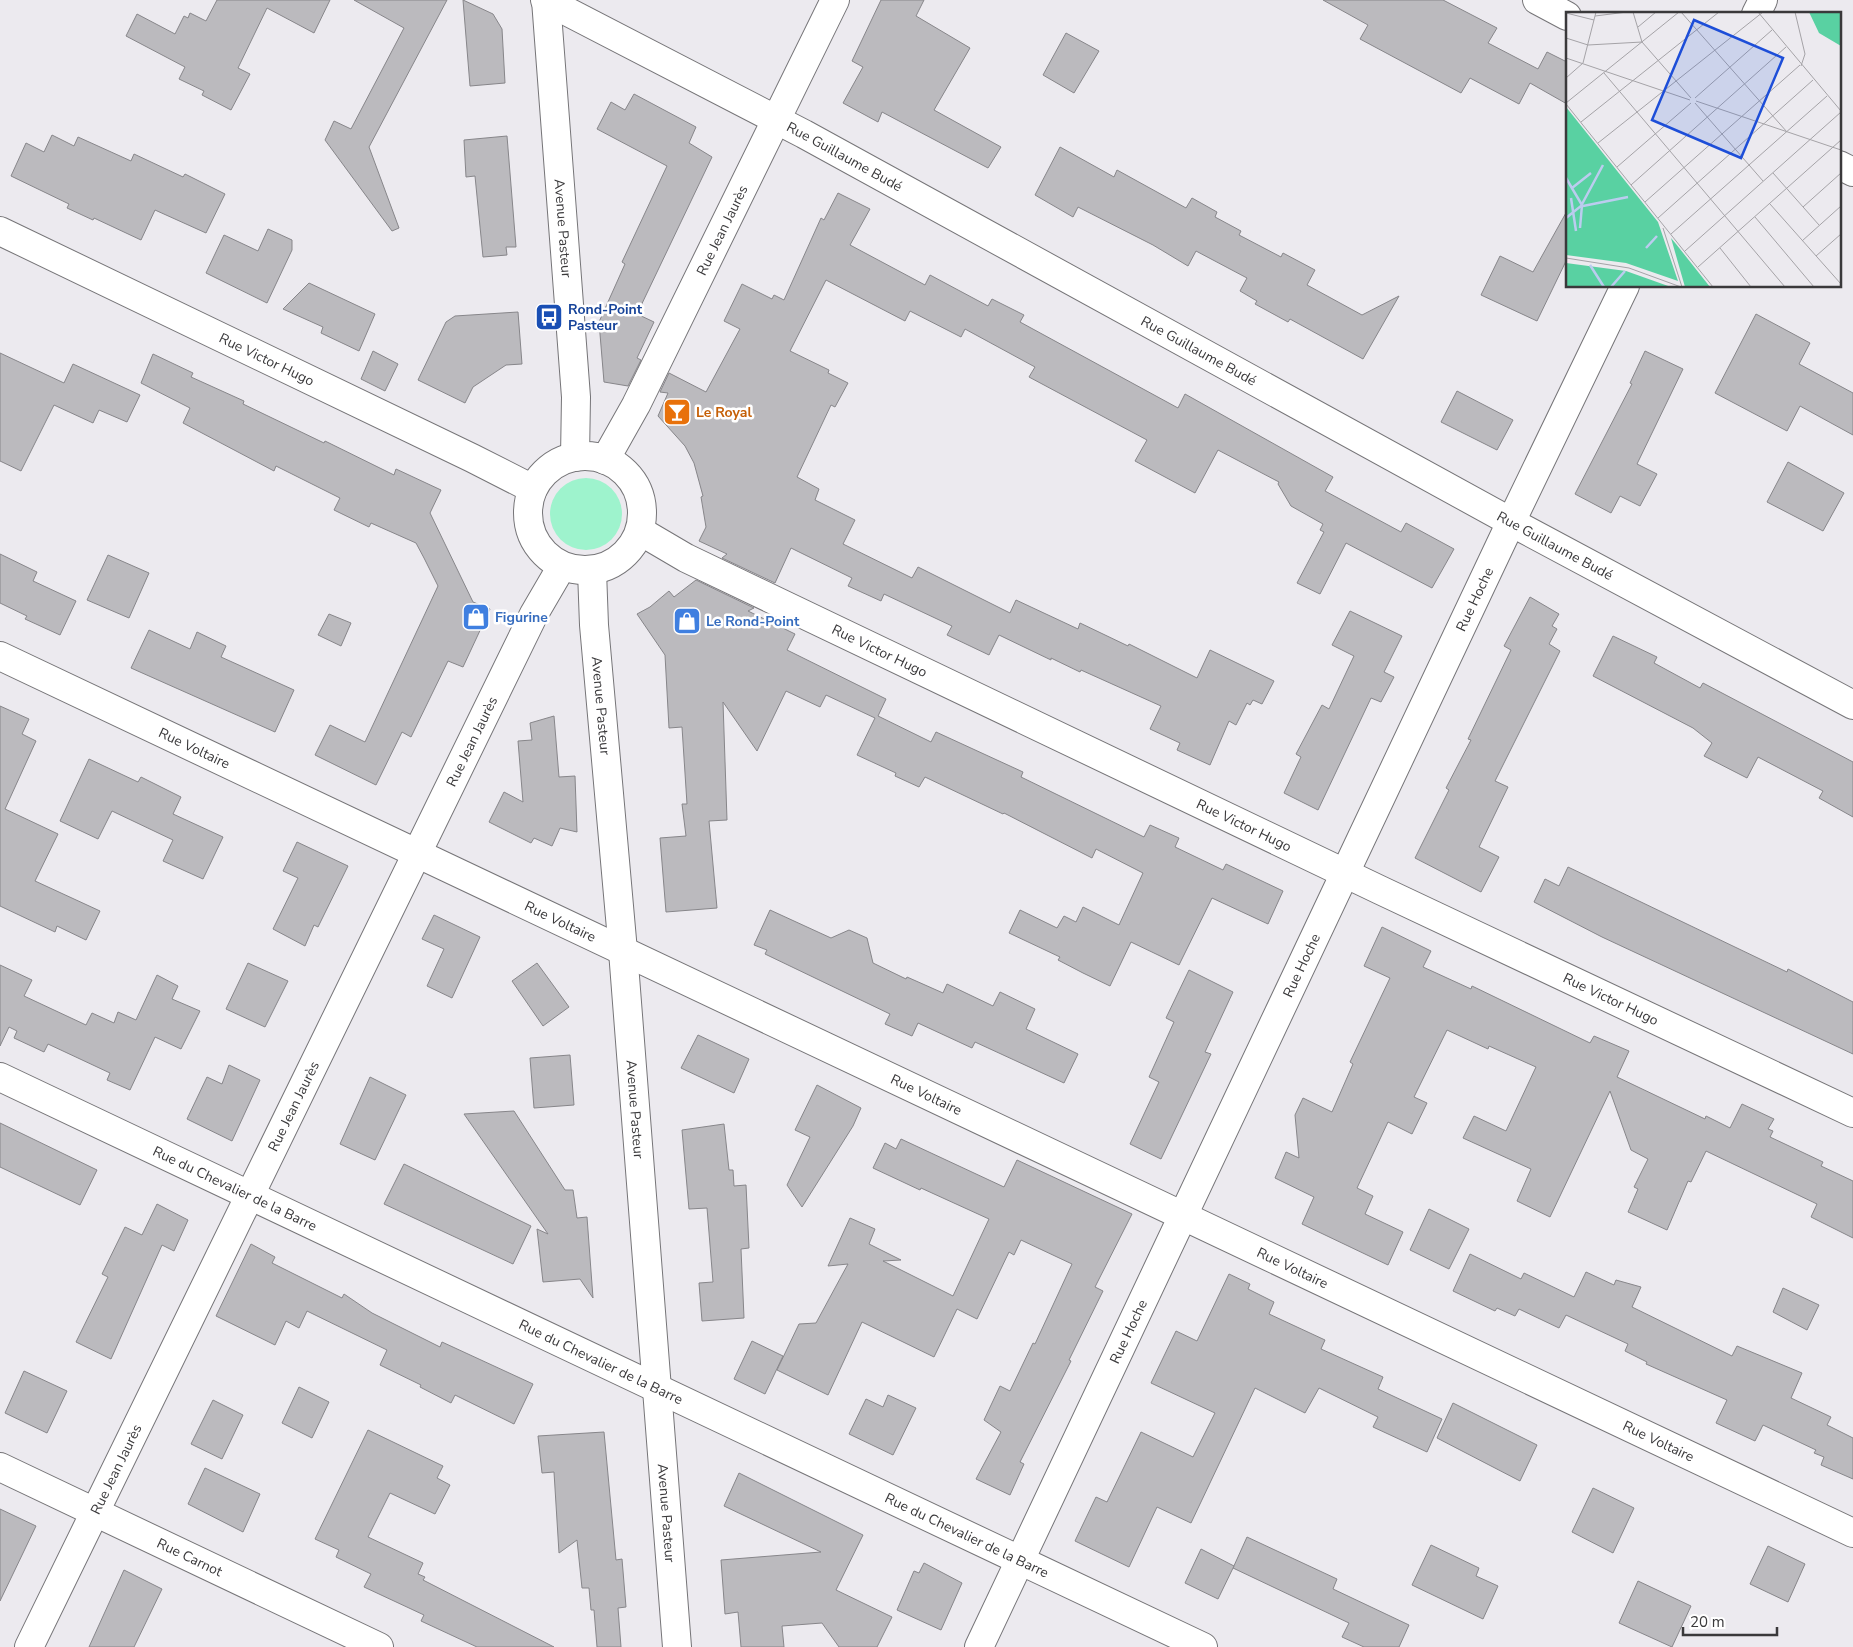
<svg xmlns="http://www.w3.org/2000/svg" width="1853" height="1647" viewBox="0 0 1853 1647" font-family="'Nunito Sans',sans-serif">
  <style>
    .green { fill: #9ef3cd }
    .building { fill: #bbbabe; stroke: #87868a }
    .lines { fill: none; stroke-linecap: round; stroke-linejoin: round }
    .street-casing { stroke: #767578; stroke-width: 30 }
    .secondary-casing { stroke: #767578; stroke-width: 30 }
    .street { stroke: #fff; stroke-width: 28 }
    .secondary { stroke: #fff; stroke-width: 28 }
    .labels { text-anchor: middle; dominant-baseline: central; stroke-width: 5; stroke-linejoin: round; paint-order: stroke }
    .street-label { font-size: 14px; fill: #3a393b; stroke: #fff }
    .transit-label { font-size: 14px; font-weight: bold; fill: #164399; stroke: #fff; text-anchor: start }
    .food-label { font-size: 14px; font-weight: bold; fill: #c56008; stroke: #fff; text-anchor: start }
    .shop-label { font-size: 14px; font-weight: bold; fill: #366cbe; stroke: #fff; text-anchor: start }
    .inset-river { fill: none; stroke: #bbccef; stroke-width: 2.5 }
    .inset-road { fill: none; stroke: #a5a3a7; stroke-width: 1 }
    .view { fill: #1d4ed8; fill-opacity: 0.15; stroke: #1d4ed8; stroke-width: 2.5 }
    .inset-edge { fill: none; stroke: #3a393b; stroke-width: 2.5 }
  </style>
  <rect width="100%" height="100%" fill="#eceaef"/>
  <circle class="green" cx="586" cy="514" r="36"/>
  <g class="building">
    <polygon points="217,0 330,0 314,33 267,8 238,68 250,74 231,110 202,95 204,91 179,79 185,67 126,36 137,14 175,34 184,16 188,18 190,13 206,21"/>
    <polygon points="354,0 447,0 369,147 399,228 392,231 325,140 334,121 351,129 404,28"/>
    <polygon points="463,0 493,14 502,29 505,83 470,86"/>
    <polygon points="881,0 924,0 916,16 970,48 934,110 1001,147 988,168 882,112 878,122 843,103 863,67 852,61"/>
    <polygon points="1323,0 1443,0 1497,28 1488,43 1538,69 1547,52 1567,62 1567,104 1530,83 1519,104 1470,78 1461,93 1360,39 1368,25"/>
    <polygon points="1066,33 1099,51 1074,93 1043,75"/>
    <polygon points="634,94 696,127 689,143 712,157 637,314 654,322 637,358 641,360 628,386 604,382 599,322 625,264 622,262 667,166 597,129 611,102 625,110"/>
    <polygon points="52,135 74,146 78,137 131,161 134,154 183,177 185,174 225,194 206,233 155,210 141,240 94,218 93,220 67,208 69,204 11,176 26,143 44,152"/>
    <polygon points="507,136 516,247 506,247 507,255 483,257 475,176 466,177 464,140"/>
    <polygon points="1060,147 1114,177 1117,170 1186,208 1192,198 1217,212 1215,217 1241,231 1239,235 1281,257 1283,253 1315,270 1307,285 1362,315 1399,296 1363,359 1290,319 1288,322 1255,304 1257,301 1240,291 1247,278 1196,251 1188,266 1153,245 1078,207 1073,217 1035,195"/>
    <polygon points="838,193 870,209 850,245 925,285 930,275 988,306 992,299 1024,315 1020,322 1178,408 1185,394 1333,477 1325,491 1401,532 1406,523 1454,549 1432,588 1346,543 1320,594 1297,583 1324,532 1320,530 1323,524 1291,506 1278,484 1279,482 1218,450 1195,493 1135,461 1147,440 1029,377 1035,367 965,329 961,337 910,311 905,321 826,280 790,351 829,370 828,373 848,383 835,407 831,405 797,477 819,489 815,500 855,520 843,544 912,578 918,567 1010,613 1016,600 1078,629 1080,623 1128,646 1129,644 1197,678 1210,650 1274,681 1262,704 1253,700 1250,705 1247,703 1236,725 1229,721 1210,765 1177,750 1180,743 1150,729 1161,706 1081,670 1080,672 1051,658 1051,660 999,635 989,655 947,635 952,626 884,594 881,601 848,586 852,578 791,548 775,583 722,558 727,554 699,541 706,527 701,497 703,496 694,463 685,446 658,416 668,393 660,392 669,373 706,392 740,329 724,321 742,284 772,299 774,295 784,300 821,218 824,220"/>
    <polygon points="1567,211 1567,259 1537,321 1481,295 1500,256 1533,272"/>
    <polygon points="268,229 292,240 292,250 267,303 206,273 224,235 258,251"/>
    <polygon points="309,283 375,314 359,351 321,333 323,327 283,309"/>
    <polygon points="518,312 522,364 506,365 473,387 465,403 418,380 446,322 455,316"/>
    <polygon points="1756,314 1810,343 1799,364 1853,393 1853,435 1800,406 1787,431 1715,393"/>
    <polygon points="373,351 398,364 385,391 361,379"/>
    <polygon points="1645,351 1683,369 1637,464 1657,474 1640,506 1620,496 1611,513 1575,494 1632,384 1630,383"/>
    <polygon points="0,353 64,383 73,364 140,395 127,422 99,410 93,423 54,405 21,471 0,461"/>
    <polygon points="153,354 193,373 191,377 244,401 243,404 324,443 325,441 394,475 396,469 441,490 430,513 473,602 490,609 463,667 448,661 411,737 402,732 376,785 315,755 330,725 365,742 438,586 424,558 416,543 371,523 369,527 334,510 340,498 276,466 274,471 183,423 190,408 141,383"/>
    <polygon points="1457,391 1513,420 1497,450 1441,422"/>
    <polygon points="1788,462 1844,493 1823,531 1767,502"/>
    <polygon points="0,554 37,572 33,581 76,601 60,635 25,619 27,616 0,603"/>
    <polygon points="108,555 149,573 129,618 87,600"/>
    <polygon points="696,580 754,608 748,611 795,634 787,650 886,699 878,716 931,742 936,732 1023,772 1021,777 1144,837 1150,825 1179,838 1175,847 1223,870 1226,864 1283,891 1268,924 1212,898 1179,965 1131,942 1110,986 1083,973 1058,960 1060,957 1009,933 1020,910 1057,928 1064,916 1076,922 1083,907 1119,925 1143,873 1096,849 1092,858 1004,813 1003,814 925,777 919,787 895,776 896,773 857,755 875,718 826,695 820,707 786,691 757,751 723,702 727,820 709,821 717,908 666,912 660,838 686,836 682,804 687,804 682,727 669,728 665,655 637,614 650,607 669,591 674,597"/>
    <polygon points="1530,597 1559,614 1552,626 1557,629 1549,644 1560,651 1495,781 1508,787 1479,847 1499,857 1481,892 1415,858 1449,790 1446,788 1471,740 1468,739 1511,650 1504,646"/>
    <polygon points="1350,611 1402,636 1384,672 1394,677 1381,702 1371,698 1318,810 1284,793 1301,757 1296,754 1322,705 1329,709 1354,656 1332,645"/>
    <polygon points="329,614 351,623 341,646 318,635"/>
    <polygon points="149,630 190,649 197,632 226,646 221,657 294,690 275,732 131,668"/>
    <polygon points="1613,636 1657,657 1654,663 1700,688 1703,683 1853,762 1853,817 1819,798 1823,791 1758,757 1747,778 1704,756 1712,743 1693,728 1593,676"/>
    <polygon points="0,706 29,719 22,734 36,741 5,809 58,834 35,881 100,911 86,940 57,926 55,932 0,906"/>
    <polygon points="554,716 559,777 575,776 577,832 560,828 552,846 534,838 531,843 489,822 504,792 523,802 518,741 532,740 530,723"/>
    <polygon points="89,759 138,782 141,777 181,797 173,814 223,837 203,879 163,861 173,840 112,811 98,839 60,821"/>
    <polygon points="297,842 348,866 318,927 314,925 305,946 273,929 298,878 283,871"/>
    <polygon points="1568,867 1787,972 1788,969 1853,1002 1853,1054 1602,937 1534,902 1545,879 1559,886"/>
    <polygon points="770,910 831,938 849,930 867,938 873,963 906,979 907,977 943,993 947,984 993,1006 1000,992 1035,1009 1026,1029 1078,1054 1064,1083 975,1042 972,1048 918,1023 912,1036 885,1024 890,1014 765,954 767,950 754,945"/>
    <polygon points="434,915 480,937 452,998 427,986 444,949 422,939"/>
    <polygon points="1382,927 1431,951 1423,967 1471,989 1472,986 1590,1043 1594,1036 1629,1051 1617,1077 1705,1119 1706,1116 1730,1128 1742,1104 1774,1119 1768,1129 1773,1131 1770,1137 1823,1162 1821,1166 1853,1181 1853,1238 1811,1217 1817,1204 1706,1151 1691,1182 1688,1181 1667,1230 1628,1212 1638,1189 1634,1187 1648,1159 1631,1150 1610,1091 1550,1217 1517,1201 1531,1169 1463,1138 1474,1116 1506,1131 1536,1067 1489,1046 1488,1049 1447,1030 1414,1097 1427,1103 1412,1134 1388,1122 1357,1188 1373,1196 1365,1214 1403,1232 1388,1265 1302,1224 1314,1197 1275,1178 1286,1152 1299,1158 1295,1115 1303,1098 1332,1112 1353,1064 1350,1062 1390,978 1364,966"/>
    <polygon points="248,963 288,981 265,1027 226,1009"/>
    <polygon points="537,963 569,1007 543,1026 512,981"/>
    <polygon points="0,965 32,980 24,996 86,1025 92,1013 114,1023 118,1012 136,1020 157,975 178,986 172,999 200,1011 181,1049 155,1037 130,1090 107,1080 110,1073 48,1044 44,1052 14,1038 17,1031 9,1027 0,1046"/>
    <polygon points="1189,970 1233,992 1205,1052 1211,1054 1161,1159 1130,1144 1159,1082 1149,1077 1174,1022 1166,1018"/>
    <polygon points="698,1035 749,1059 734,1093 681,1068"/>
    <polygon points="570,1055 574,1105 534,1108 530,1058"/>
    <polygon points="229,1065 260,1080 232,1141 187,1119 207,1077 222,1084"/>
    <polygon points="370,1077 406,1095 375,1160 340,1144"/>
    <polygon points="817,1085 861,1108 853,1126 802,1207 787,1185 810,1137 795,1130"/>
    <polygon points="514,1111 565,1190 573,1190 577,1218 587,1217 593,1298 580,1279 543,1282 537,1229 548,1234 464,1114"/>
    <polygon points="0,1123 97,1170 80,1205 0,1167"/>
    <polygon points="724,1124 729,1170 733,1170 734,1186 746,1185 749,1248 741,1249 744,1318 702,1321 699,1283 713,1282 707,1208 689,1209 682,1130"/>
    <polygon points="901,1139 1004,1187 1017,1160 1132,1214 1095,1287 1103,1291 1069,1360 1071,1361 1020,1462 1024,1464 1010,1495 976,1479 1001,1432 984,1420 1000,1386 1010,1391 1033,1343 1035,1344 1072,1264 1021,1240 1014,1255 1009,1252 977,1319 957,1309 934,1357 862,1322 828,1395 777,1370 799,1324 816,1323 848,1264 828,1266 850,1218 875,1229 869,1244 901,1260 883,1261 953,1296 989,1219 921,1188 920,1190 873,1168 885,1143 896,1149"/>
    <polygon points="404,1164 531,1226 513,1264 384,1204"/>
    <polygon points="157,1204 188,1220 174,1251 162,1245 111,1359 76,1342 108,1277 102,1274 125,1227 142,1235"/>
    <polygon points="1429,1209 1469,1229 1449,1269 1410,1250"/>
    <polygon points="251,1244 275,1257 272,1263 342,1298 344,1294 372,1313 440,1347 442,1342 533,1384 514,1424 455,1395 451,1403 420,1387 421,1385 380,1365 387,1350 307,1311 299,1328 286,1321 275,1345 216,1316"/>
    <polygon points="1470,1254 1521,1279 1524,1273 1574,1297 1586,1272 1614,1285 1616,1280 1641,1287 1632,1307 1732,1356 1737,1346 1802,1373 1791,1398 1831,1417 1827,1425 1853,1438 1853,1479 1821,1465 1824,1457 1814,1453 1816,1450 1763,1425 1755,1441 1716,1423 1727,1400 1646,1364 1647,1362 1625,1351 1628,1344 1566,1315 1559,1328 1519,1309 1515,1316 1497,1308 1495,1311 1453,1291"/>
    <polygon points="1229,1274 1250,1284 1248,1289 1274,1302 1269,1314 1325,1340 1321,1349 1383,1377 1378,1389 1442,1419 1427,1452 1373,1427 1378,1417 1319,1388 1305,1413 1255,1388 1191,1523 1157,1507 1129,1567 1075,1541 1096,1497 1107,1502 1141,1432 1193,1457 1215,1413 1151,1383 1176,1331 1197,1341"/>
    <polygon points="1783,1288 1819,1305 1807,1330 1773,1312"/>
    <polygon points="752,1341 783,1356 765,1394 734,1379"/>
    <polygon points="24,1371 67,1391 47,1433 5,1413"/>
    <polygon points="299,1387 329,1402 312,1438 282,1423"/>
    <polygon points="888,1395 916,1408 893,1455 849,1434 866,1399 883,1407"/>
    <polygon points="213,1400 243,1415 222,1459 191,1444"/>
    <polygon points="1453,1403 1537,1445 1520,1481 1437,1438"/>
    <polygon points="368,1430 443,1466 437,1478 450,1485 435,1514 390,1493 368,1537 423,1563 418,1574 425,1577 423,1580 554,1647 477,1647 421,1621 424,1615 364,1587 371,1574 336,1557 339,1550 315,1539"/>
    <polygon points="604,1432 616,1560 622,1559 626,1607 618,1608 621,1647 597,1647 594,1610 591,1610 589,1588 582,1588 577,1540 559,1553 554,1472 542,1473 538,1436"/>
    <polygon points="205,1468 260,1494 243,1532 188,1504"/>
    <polygon points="739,1473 863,1535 836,1590 892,1617 877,1647 839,1647 822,1623 782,1626 784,1647 741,1647 738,1612 725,1614 721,1560 821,1552 724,1506"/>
    <polygon points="1593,1488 1634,1508 1613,1553 1572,1532"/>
    <polygon points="0,1509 36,1526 0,1601"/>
    <polygon points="1247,1537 1337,1579 1333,1589 1409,1625 1399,1647 1364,1647 1342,1637 1349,1623 1233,1568"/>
    <polygon points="1431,1545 1479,1568 1476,1576 1498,1586 1483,1619 1412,1585"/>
    <polygon points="1768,1546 1805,1564 1788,1602 1750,1584"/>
    <polygon points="1201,1549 1234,1566 1218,1599 1185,1583"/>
    <polygon points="924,1563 962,1583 941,1630 897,1610 914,1571 919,1573"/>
    <polygon points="124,1570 162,1589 134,1647 89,1647"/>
    <polygon points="1638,1581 1691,1606 1672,1647 1619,1623"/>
  </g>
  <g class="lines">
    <g class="street-casing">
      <g id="street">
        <path id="s1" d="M545,0L804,134L1524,529L1853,705"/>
        <polyline points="1537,0 1567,16"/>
        <polyline points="1756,14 1763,0"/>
        <polyline points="1839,165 1853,172"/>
        <path id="s2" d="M0,231L472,458L533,489"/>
        <path id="s3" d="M605,460L636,405L835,0"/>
        <path id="s4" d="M640,531L686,558L1380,890L1853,1113"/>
        <path id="s5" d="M0,656L1853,1533"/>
        <path id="s6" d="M0,1077L1203,1647"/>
        <path id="s7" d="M0,1467L379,1647"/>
        <path id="s8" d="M29,1647L534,614L562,566"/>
        <path id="s9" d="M979,1647L1511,522L1625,286"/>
      </g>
    </g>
    <g class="secondary-casing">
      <g id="secondary">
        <path id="s10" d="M546,0L576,397L575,457"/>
        <circle cx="585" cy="513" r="57"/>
        <path id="s11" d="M592,571L594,625L623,951L677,1647"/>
      </g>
    </g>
    <use href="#street" class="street"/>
    <use href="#secondary" class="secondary"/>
  </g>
  <defs>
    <g id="bus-square" transform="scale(1.4375)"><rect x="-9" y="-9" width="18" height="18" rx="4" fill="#1a4fb4" stroke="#fff"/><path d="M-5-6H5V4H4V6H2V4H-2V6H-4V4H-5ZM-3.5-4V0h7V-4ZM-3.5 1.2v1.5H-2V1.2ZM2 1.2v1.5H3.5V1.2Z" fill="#fff"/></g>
    <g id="bar-square" transform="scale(1.4375)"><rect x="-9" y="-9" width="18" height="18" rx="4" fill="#e8710a" stroke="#fff"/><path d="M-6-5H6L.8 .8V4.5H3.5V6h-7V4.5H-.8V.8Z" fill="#fff"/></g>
    <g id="shop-square" transform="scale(1.4375)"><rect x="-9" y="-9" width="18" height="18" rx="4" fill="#3f7fe0" stroke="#fff"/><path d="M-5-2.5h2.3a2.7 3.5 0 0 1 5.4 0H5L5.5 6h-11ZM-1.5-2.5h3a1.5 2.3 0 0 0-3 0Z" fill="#fff"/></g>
  </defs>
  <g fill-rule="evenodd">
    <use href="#bus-square" x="549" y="317"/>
    <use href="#bar-square" x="677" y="412"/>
    <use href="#shop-square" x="476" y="617"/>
    <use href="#shop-square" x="687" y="621"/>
  </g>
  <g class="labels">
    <g class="street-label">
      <text stroke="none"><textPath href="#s1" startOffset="338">Rue Guillaume Budé</textPath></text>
      <text stroke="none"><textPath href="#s10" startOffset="229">Avenue Pasteur</textPath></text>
      <text stroke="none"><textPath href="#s3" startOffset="258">Rue Jean Jaurès</textPath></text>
      <text stroke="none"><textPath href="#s1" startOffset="742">Rue Guillaume Budé</textPath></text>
      <text stroke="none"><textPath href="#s2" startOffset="296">Rue Victor Hugo</textPath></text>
      <text stroke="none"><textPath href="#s1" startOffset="1148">Rue Guillaume Budé</textPath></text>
      <text stroke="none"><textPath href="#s9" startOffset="1159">Rue Hoche</textPath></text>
      <text stroke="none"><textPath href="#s4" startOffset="268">Rue Victor Hugo</textPath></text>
      <text stroke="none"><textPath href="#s11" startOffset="135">Avenue Pasteur</textPath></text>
      <text stroke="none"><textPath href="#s8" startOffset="1008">Rue Jean Jaurès</textPath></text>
      <text stroke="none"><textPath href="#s5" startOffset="215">Rue Voltaire</textPath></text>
      <text stroke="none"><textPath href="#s4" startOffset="672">Rue Victor Hugo</textPath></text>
      <text stroke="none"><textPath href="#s5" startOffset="620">Rue Voltaire</textPath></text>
      <text stroke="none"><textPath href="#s9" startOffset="754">Rue Hoche</textPath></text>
      <text stroke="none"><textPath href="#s4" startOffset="1078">Rue Victor Hugo</textPath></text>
      <text stroke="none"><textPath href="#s5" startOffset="1025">Rue Voltaire</textPath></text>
      <text stroke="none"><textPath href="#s8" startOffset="602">Rue Jean Jaurès</textPath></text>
      <text stroke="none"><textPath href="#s11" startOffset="540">Avenue Pasteur</textPath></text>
      <text stroke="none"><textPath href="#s6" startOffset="260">Rue du Chevalier de la Barre</textPath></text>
      <text stroke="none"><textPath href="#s5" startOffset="1430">Rue Voltaire</textPath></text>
      <text stroke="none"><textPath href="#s9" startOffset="349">Rue Hoche</textPath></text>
      <text stroke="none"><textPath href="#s6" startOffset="665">Rue du Chevalier de la Barre</textPath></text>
      <text stroke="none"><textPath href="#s5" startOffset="1835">Rue Voltaire</textPath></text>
      <text stroke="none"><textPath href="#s8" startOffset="198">Rue Jean Jaurès</textPath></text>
      <text stroke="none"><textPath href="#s11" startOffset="945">Avenue Pasteur</textPath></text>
      <text stroke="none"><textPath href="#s6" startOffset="1070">Rue du Chevalier de la Barre</textPath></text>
      <text stroke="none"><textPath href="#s7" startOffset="210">Rue Carnot</textPath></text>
    </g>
    <g class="transit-label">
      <text x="568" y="309">Rond-Point<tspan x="568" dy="16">Pasteur</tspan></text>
    </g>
    <g class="food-label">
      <text x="696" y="412">Le Royal</text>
    </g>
    <g class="shop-label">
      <text x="495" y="617">Figurine</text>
      <text x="706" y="621">Le Rond-Point</text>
    </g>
  </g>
  <g transform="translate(1566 12)">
    <rect width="275" height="275" fill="#eceaef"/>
    <path d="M243,0H275V34L253,21ZM0,95L92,210L112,269L60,251L0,243ZM105,226L110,232L144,275H119ZM0,251L60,259L105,275H0Z" fill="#59d1a2"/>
    <path class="inset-river" d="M0,166L16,193L14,216M6,176L25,161M5,186L10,219M17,194L62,185M0,206L15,194L37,153M80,236L91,224M24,253L38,275M45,275L59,259"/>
    <path class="inset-road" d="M67,0L76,30L125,86M115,0L221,120M192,0L275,99M229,0L239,42L235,54M0,1L28,8M29,4L61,0M72,15L90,0M0,26L22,33L76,30M0,46L124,88M17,51L30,0M38,61L219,275M0,66L17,51M129,86L206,18M130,89L275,138M0,91L113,0M129,91L197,169M0,92L147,275M15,110L153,0M32,131L197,0M51,155L125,91M207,161L253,213M65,173L220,35M79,190L234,53M204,192L275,272M237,195L275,161M189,205L248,275M92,206L247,68M97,216L116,275M105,222L261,84M236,229L275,194M154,236L185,275M119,239L275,100M250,244L275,222M0,246L63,256L115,275M132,255L275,128"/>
    <path class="view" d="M128,8L217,46L175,146L86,108Z"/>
    <rect width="275" height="275" class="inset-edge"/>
  </g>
  <path d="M1683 1627v8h94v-8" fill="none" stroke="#3a393b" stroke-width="2.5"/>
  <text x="1690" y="1627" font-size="15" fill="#3a393b" stroke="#ffffff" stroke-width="4" paint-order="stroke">20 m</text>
</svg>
